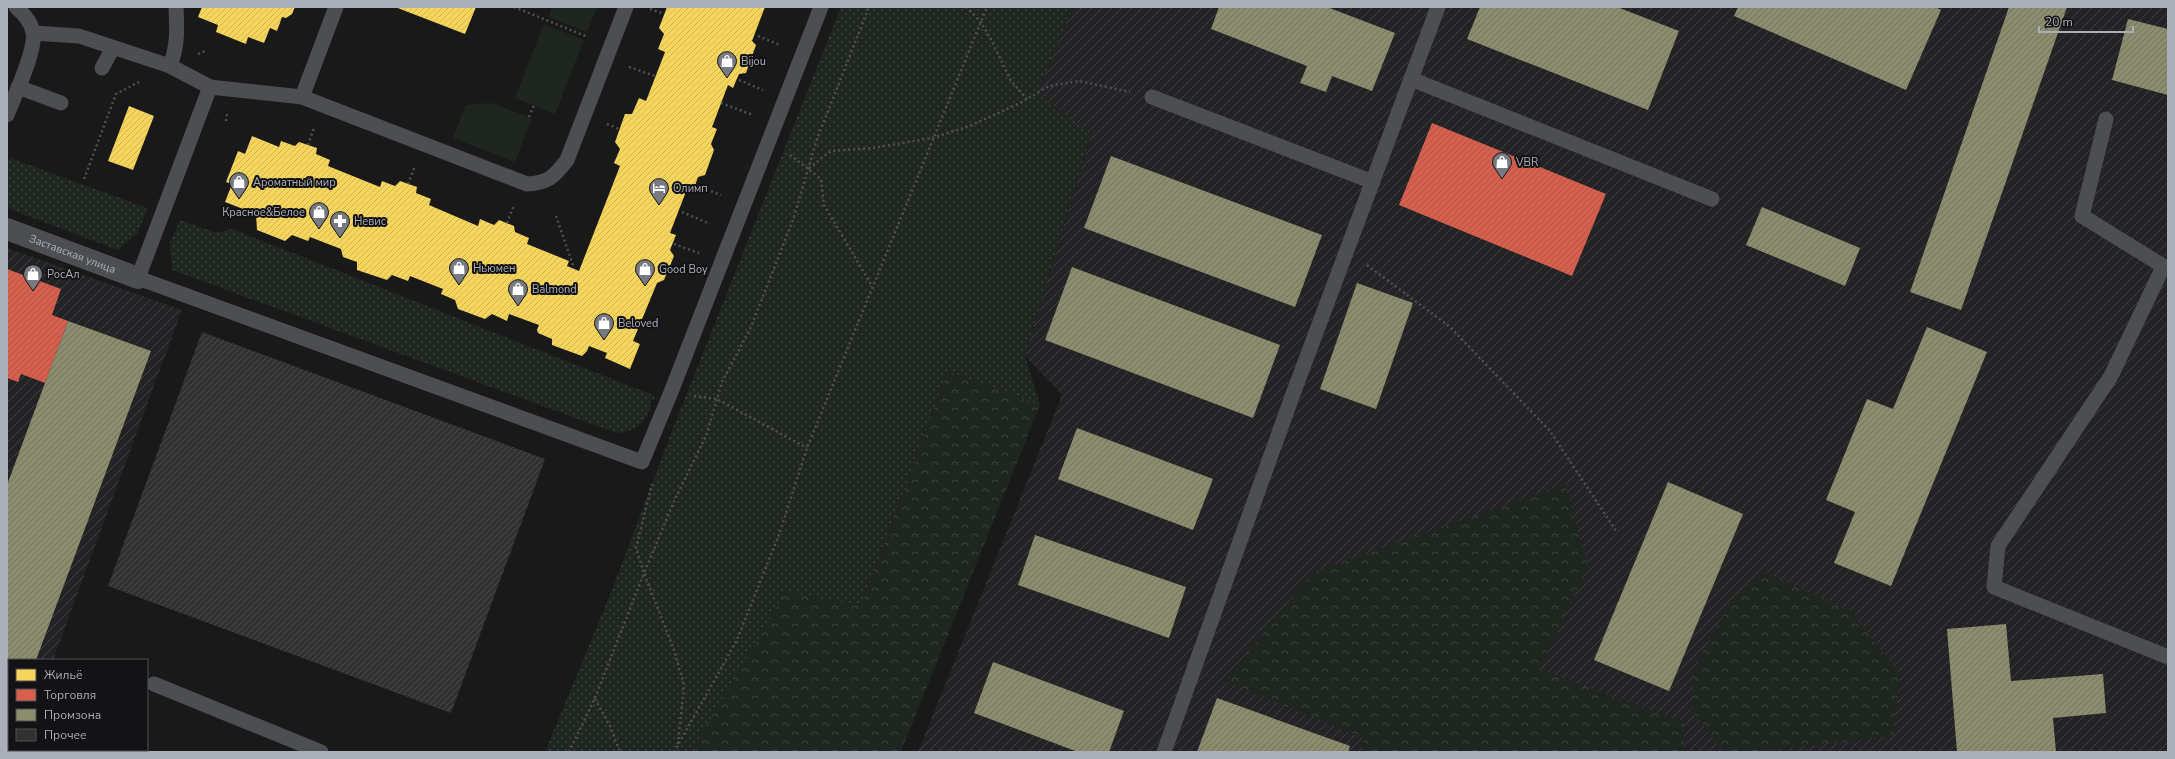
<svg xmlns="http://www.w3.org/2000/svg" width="2175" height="759" viewBox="0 0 2175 759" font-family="'Nunito Sans',sans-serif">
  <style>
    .industrial { fill: url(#industrial-furrows) }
    .grass { fill: url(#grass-dots) }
    .forest { fill: url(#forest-crowns) }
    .park { fill: #1f2620 }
    .homes { fill: url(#homes-hatch) }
    .shops { fill: url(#shops-hatch) }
    .industry { fill: url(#industry-hatch) }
    .building { fill: url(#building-hatch) }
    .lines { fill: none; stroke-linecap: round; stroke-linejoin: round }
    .path { stroke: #4f5054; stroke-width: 2.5; stroke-dasharray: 2 3; stroke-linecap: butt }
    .lane { stroke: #4d4e52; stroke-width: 15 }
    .street { stroke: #4d4e52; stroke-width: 22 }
    .labels { text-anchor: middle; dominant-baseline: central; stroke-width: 4; stroke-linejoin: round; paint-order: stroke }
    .poi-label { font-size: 11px; fill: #abafba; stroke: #131315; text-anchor: start }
    .street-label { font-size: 11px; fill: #abafba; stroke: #131315 }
  </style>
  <defs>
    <pattern id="industrial-furrows" width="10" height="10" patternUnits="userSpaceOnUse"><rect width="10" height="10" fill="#232325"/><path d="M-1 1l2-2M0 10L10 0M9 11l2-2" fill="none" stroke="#404043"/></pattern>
    <pattern id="grass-dots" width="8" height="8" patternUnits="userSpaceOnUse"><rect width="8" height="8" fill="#1f2620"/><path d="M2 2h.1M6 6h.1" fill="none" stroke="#3d433e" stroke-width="1.8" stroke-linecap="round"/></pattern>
    <pattern id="forest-crowns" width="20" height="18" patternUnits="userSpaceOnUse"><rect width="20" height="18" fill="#1f2620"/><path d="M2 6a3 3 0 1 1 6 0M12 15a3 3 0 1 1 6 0" fill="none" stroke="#3d433e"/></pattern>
    <pattern id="homes-hatch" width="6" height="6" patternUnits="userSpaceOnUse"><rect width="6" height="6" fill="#f6d55c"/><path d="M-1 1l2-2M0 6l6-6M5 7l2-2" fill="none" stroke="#cfb555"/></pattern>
    <pattern id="shops-hatch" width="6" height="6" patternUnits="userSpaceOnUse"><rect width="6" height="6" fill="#d6604d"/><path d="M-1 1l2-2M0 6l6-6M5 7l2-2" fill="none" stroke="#ad5548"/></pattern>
    <pattern id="industry-hatch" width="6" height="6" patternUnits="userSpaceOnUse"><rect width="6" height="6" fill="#8c8c6e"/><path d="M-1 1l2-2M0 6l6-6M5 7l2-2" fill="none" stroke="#71725e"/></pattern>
    <pattern id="building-hatch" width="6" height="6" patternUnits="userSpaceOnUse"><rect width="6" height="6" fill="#313131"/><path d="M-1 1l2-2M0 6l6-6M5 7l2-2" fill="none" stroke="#4c4c4d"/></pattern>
  </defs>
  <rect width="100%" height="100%" fill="#191919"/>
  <g class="industrial">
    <polygon points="1073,7 2168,7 2168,752 918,752 1062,395 1025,356 1091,135 1037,93"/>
    <polygon points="7,248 182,310 53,660 9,660 9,750 20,750 19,752 7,752"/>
  </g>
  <g class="grass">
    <polygon points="841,7 1073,7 1037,93 1091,134 1025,356 1040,405 948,371 861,606 697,741 693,752 545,752 612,590 673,428"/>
    <polygon points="10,158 147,208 138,233 118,250 7,208 7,160 9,161"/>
    <path d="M180,220L216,233L232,229L655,396L654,400L651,399L650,404L652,405C644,423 636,432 616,433L172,270L170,243Z"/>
  </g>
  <g class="forest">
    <polygon points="948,371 1040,405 901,752 693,752 697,741 786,592 861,606"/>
    <polygon points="1565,484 1588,566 1540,670 1683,722 1684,752 1363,752 1363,738 1225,681 1313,572"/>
    <polygon points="1766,573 1852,612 1900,675 1893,736 1757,752 1723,752 1691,708 1695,667 1733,597"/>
  </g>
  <g class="park">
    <polygon points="552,7 597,7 587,32 549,17"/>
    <polygon points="544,24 584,40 555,114 515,98"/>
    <polygon points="491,103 532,118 515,162 453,138 466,105"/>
  </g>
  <g class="homes">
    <polygon points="202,7 295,7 292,14 286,18 282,17 277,31 270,28 264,43 248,37 246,44 216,32 218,25 198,17"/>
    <polygon points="395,7 476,7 465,34"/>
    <polygon points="667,7 765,7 752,41 756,45 746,73 739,74 733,88 728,85 712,127 717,129 711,144 714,150 705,175 698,177 693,191 687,189 670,233 676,235 670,250 674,256 664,280 657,283 633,341 640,344 630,369 605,358 607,353 589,346 587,351 582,356 552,345 552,339 538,333 537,330 539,325 509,314 507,321 492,314 485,319 458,309 455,300 441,294 443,289 410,276 408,281 392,275 387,280 357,270 357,262 343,257 341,249 310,237 308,241 292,235 285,241 257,230 256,214 225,202 232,184 226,182 238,151 245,154 252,136 279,147 281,141 295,146 299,142 317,148 316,154 330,160 328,166 380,187 382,181 395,186 400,181 417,187 416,193 431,199 429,205 478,226 480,219 494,225 499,220 514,226 515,232 529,238 527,244 569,261 567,266 579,271 620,166 614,163 620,149 615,142 625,114 632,114 639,98 646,101 665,52 658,49 664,34 659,28"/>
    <polygon points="129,106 154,116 133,170 108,161"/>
  </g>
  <g class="shops">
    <polygon points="1432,123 1606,194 1572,276 1399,205"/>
    <polygon points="7,269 61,289 52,315 68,321 45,383 21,374 18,382 7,378"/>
  </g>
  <g class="industry">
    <polygon points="1219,7 1327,7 1395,33 1372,91 1332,76 1326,92 1300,83 1307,66 1211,29"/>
    <polygon points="1480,7 1617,7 1679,31 1648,110 1467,39"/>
    <polygon points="1738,7 1935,7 1941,10 1906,90 1734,16"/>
    <polygon points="2009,7 2067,7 1961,310 1910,292"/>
    <polygon points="2128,19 2168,29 2168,95 2112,80"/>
    <polygon points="1111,156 1322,235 1295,307 1084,228"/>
    <polygon points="1762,207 1860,248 1845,286 1746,245"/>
    <polygon points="1072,267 1280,345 1253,418 1045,340"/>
    <polygon points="1357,283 1413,303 1376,409 1320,389"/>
    <polygon points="68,321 151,351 36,660 9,660 9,734 7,739 7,485"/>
    <polygon points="1927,327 1987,352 1891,586 1834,563 1855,512 1826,500 1867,399 1893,409"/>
    <polygon points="1077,428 1213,479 1193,530 1058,479"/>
    <polygon points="1668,482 1743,514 1669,691 1594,660"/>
    <polygon points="1035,535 1186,587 1169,638 1018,585"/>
    <polygon points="2006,624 2011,681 2103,674 2106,713 2053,718 2056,752 1957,752 1947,629"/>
    <polygon points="993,662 1124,711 1109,752 1078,752 974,713"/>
    <polygon points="1217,698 1350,746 1348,752 1197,752"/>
  </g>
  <polygon class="building" points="202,332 545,459 451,713 108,586"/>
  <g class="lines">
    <g class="path">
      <polyline points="514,7 588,37"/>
      <polyline points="966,7 980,21 992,41 1011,81 1027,99"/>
      <polyline points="650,9 664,14"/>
      <polyline points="758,36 780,45"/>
      <polyline points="198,54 205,51"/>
      <polyline points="629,67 655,76"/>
      <polyline points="739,80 763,90"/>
      <polyline points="721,103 753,115"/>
      <polyline points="529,117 534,105"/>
      <polyline points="226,121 227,114"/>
      <polyline points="607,124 619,129"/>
      <polyline points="308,145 314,128"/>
      <polyline points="790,155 821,179 824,205 872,286"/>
      <polyline points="809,168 831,151 873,148 932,138 970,126 1020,103 1049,86 1079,81 1130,92"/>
      <polyline points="84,179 116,94 139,82"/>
      <polyline points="408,184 415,166"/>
      <polyline points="697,186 721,195"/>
      <polyline points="682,212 710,224"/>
      <polyline points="556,216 574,268"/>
      <polyline points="507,223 514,205"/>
      <polyline points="674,244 699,253"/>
      <polyline points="1367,265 1450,327 1550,431 1616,531"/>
      <polyline points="694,396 717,399 807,448"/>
      <polyline points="595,699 610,726 620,752"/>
      <polyline points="678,744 684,685 674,650 644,573 675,499 706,436 722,382 751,327 793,220 817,139 869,7"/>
      <polyline points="569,752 595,698 644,573 636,548 652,484"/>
      <polyline points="674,752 737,640 780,532 807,448 987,7"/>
    </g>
    <g class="lane">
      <path d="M176,7C177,30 178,45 170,66L210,87"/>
      <path d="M626,7L567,160C554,177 548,183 527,184L302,97L210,87L138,278L642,462L671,392L821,7"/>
      <polyline points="33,33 79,36 170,66"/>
      <polyline points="102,68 113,48"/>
      <polyline points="1411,79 1712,199"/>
      <polyline points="18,87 61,103"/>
      <polyline points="302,97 336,7"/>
      <polyline points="1152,97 1373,182"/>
      <path d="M7,115C14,97 37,49 33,32C31,22 23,13 16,7"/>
      <polyline points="2106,119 2082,216 2168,269"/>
      <polyline points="2163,267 2111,376 1998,546 1994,587 2168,657"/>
      <polyline points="154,684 321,752"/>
      <polyline points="1164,752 1293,394 1438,7"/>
    </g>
    <path class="street" id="s1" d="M7,229L138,278"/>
  </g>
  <defs>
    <g id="shop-pin" transform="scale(1)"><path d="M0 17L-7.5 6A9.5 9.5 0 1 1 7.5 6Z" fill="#787a82" stroke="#131315"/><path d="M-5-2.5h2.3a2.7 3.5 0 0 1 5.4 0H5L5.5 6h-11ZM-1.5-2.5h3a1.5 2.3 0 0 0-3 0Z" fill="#fff"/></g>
    <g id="hotel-pin" transform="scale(1)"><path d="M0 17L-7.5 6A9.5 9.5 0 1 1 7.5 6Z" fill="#787a82" stroke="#131315"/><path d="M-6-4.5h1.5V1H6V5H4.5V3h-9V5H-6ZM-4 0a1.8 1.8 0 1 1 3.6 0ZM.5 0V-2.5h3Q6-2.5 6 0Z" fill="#fff"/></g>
    <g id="pharmacy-pin" transform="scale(1)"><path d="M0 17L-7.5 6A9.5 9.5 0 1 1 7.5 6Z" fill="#787a82" stroke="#131315"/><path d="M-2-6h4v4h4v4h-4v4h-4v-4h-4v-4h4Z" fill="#fff"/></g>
  </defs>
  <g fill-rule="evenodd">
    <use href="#shop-pin" x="727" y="61"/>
    <use href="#shop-pin" x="1502" y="162"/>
    <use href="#shop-pin" x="239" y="182"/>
    <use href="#hotel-pin" x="659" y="188"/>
    <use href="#shop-pin" x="319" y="212"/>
    <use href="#pharmacy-pin" x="340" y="221"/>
    <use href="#shop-pin" x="459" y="268"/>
    <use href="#shop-pin" x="645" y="269"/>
    <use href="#shop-pin" x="33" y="274"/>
    <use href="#shop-pin" x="518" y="289"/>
    <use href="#shop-pin" x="604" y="323"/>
  </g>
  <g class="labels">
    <g class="poi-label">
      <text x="741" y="61">Bijou</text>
      <text x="1516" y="162">VBR</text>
      <text x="253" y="182">Ароматный мир</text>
      <text x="673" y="188">Олимп</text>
      <text x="305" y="212" text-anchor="end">Красное&amp;Белое</text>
      <text x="354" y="221">Невис</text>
      <text x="473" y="268">Ньюмен</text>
      <text x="659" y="269">Good Boy</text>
      <text x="47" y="274">РосАл</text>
      <text x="532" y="289">Balmond</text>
      <text x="618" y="323">Beloved</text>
    </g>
    <g class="street-label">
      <text stroke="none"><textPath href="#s1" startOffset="70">Заставская улица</textPath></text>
    </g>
  </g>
  <rect width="2175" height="759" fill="none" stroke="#abafba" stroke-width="16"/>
  <rect x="8" y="659" width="140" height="92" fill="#131315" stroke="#505157"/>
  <rect x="16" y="669" width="20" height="12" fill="#f6d55c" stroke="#505157"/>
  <text x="44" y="679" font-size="12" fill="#abafba">Жильё</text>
  <rect x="16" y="689" width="20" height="12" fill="#d6604d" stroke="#505157"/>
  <text x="44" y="699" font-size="12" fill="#abafba">Торговля</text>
  <rect x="16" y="709" width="20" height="12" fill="#8c8c6e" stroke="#505157"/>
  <text x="44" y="719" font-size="12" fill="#abafba">Промзона</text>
  <rect x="16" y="729" width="20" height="12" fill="#313131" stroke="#505157"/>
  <text x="44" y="739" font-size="12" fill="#abafba">Прочее</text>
  <path d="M2039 26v6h94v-6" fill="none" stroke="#abafba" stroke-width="2"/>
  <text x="2045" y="26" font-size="12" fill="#abafba" stroke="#131315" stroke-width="3" paint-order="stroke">20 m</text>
</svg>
